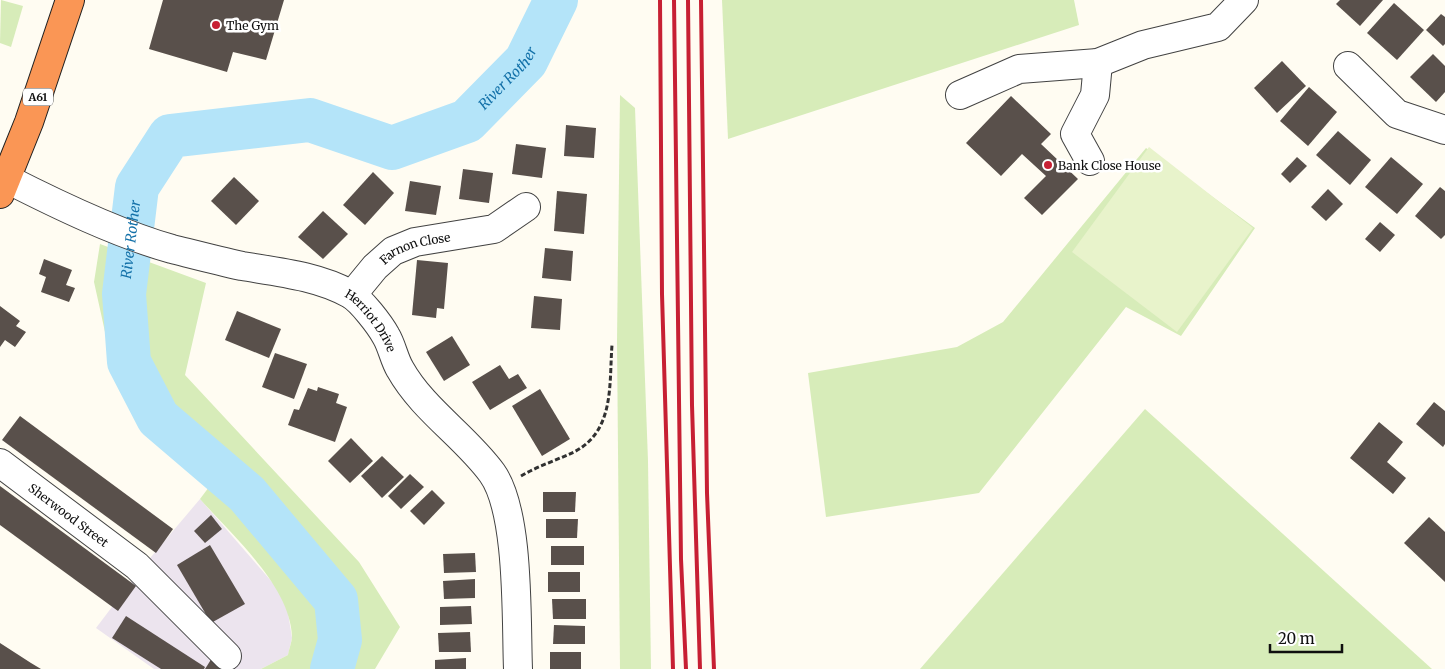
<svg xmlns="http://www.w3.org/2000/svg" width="1445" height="669" viewBox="0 0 1445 669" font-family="Merriweather,serif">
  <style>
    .industrial { fill: #ece4ee }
    .green { fill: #d7ecb9 }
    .pitch { fill: #e8f3cb }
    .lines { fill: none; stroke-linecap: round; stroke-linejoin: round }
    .river { stroke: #b4e4f9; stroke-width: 44 }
    .building { fill: #59504b }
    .minor-casing { stroke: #424242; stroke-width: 30 }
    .highway-casing { stroke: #202020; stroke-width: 30 }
    .path { stroke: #313131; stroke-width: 3; stroke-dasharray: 5 2.5; stroke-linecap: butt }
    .minor { stroke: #fff; stroke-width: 28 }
    .highway { stroke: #fa9655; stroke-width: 28 }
    .rail { stroke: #c72033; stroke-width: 4 }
    .poi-dot { fill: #c72033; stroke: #fff; stroke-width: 2 }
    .labels { text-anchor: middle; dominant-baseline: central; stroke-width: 5; stroke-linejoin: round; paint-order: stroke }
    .shield { fill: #fff; stroke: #575757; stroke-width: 1 }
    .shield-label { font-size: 11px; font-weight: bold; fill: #0f0f0f }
    .poi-label { font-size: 12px; fill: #0f0f0f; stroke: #fff; text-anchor: start }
    .street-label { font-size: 12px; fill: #0f0f0f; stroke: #fff }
    .water-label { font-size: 14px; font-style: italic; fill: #1270a8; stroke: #fff }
  </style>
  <rect width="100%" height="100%" fill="#fffcf2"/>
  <polygon class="industrial" points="200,499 279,590 288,613 292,638 288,655 261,669 154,669 96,628 140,570"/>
  <g class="green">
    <polygon points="1,0 23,6 11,47 0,43"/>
    <polygon points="722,0 1074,0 1079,25 728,139"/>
    <polygon points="620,95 635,108 648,461 651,669 620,669 617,341"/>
    <polygon points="1146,148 1255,228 1181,336 1126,307 979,493 826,517 808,373 957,347 1003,322"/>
    <path d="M100,244L206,283L185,375L359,562L400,627L375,669H261L288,655C289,649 292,642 292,636C290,586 232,535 200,499L212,483L142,421L113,368L94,282Z"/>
    <polygon points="1145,409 1432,669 920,669"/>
  </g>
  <polygon class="pitch" points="1149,147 1253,228 1177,332 1072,252"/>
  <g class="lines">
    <path class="river" id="s1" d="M332,669L340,640L336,600L247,494L158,418L129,362L124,294L137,187L170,136L310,120L392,148L467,121L526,61L556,0"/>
  </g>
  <g class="building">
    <polygon points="163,0 284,0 266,60 233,52 227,72 149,49"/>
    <polygon points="1340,0 1383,0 1360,26 1336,4"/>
    <polygon points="1394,3 1424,30 1397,60 1367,33"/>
    <polygon points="1441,14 1445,17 1445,44 1443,46 1426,30"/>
    <polygon points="1433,54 1445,66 1445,92 1436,102 1410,77"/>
    <polygon points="1282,61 1306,86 1277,113 1254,88"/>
    <polygon points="1309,87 1337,112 1308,146 1280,121"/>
    <polygon points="1011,96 1051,134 1041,144 1078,179 1042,215 1024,198 1046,176 1022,154 1001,176 966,143"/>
    <polygon points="566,125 596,128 594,158 564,156"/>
    <polygon points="1338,131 1371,160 1350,185 1316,155"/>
    <polygon points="516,144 546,148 542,178 512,174"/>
    <polygon points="1297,157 1307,166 1290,183 1281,174"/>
    <polygon points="1391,157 1423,184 1397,214 1365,187"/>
    <polygon points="463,169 493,173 489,203 459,199"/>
    <polygon points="373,172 394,193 365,225 343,205"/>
    <polygon points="234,177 259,201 236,225 211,201"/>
    <polygon points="410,181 441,186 436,215 405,211"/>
    <polygon points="1440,187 1445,191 1445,235 1441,239 1415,216"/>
    <polygon points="1328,189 1343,204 1326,221 1311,207"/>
    <polygon points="557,191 587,194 584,234 554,231"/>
    <polygon points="323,211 348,234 323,259 298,237"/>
    <polygon points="1380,222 1395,235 1380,252 1365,239"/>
    <polygon points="545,248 573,251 571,281 542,278"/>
    <polygon points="44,259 72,270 66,285 75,288 69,302 41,292 46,277 39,274"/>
    <polygon points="417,260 448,263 444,309 437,308 436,318 412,315"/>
    <polygon points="534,296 562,299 560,330 531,328"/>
    <polygon points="0,306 20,321 16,326 26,332 15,347 5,340 0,347"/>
    <polygon points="237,311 281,329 269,358 225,340"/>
    <polygon points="452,336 470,365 444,381 426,352"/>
    <polygon points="275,353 307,364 294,399 262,387"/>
    <polygon points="500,365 509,379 518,374 527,388 490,410 472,382"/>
    <polygon points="318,387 339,394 336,403 347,407 335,442 288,425 294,409 299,410 308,388 317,391"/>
    <polygon points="540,389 570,439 542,456 512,406"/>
    <polygon points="1434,402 1445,411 1445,444 1443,447 1416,424"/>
    <polygon points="20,416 173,529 156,553 2,440"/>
    <polygon points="1379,422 1403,442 1387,462 1406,478 1393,494 1350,458"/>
    <polygon points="351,438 373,461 350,483 328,461"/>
    <polygon points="382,456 404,477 382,498 361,476"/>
    <polygon points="410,474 424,487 401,509 388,496"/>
    <polygon points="0,486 136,586 118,611 0,525"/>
    <polygon points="432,490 445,503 424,525 410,511"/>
    <polygon points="543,492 576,492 575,512 543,512"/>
    <polygon points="211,515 222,529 205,543 194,531"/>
    <polygon points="1429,517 1445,532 1445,582 1404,543"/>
    <polygon points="546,519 578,519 577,538 546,538"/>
    <polygon points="210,545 245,604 211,623 177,565"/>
    <rect x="551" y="546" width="33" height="19"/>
    <polygon points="475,553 476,572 444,573 443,554"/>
    <rect x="548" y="572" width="32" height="20"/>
    <polygon points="475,579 475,598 444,599 443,581"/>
    <polygon points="552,599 586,599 586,619 553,619"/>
    <polygon points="471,606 472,624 440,625 440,607"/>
    <polygon points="126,616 205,667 204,669 161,669 112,638"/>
    <polygon points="554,625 585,626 585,644 553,644"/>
    <polygon points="470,632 471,652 439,652 438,633"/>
    <polygon points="0,643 31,663 41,669 0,669"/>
    <rect x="550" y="652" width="31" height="17"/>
    <polygon points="212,658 230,669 205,669"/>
    <polygon points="466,658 466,669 435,669 435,660"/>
  </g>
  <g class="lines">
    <g class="minor-casing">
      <g id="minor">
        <polyline points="1348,66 1397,114 1445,130"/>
        <polyline points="960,95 1019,69 1098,63 1143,45 1218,27 1244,0"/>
        <polyline points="1090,161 1075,134 1095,95 1098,63"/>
        <path id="s2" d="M7,179C58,205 118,234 172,249C196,255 219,261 242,266C278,272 318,276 350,294C361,300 380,325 386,336C392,346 394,359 400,369C423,410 465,436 492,473C520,512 516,620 518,669"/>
        <path id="s3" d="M352,295L375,267L393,251L415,242L494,229L526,207"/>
        <path id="s4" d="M0,463L137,566L227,656"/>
      </g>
    </g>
    <g class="highway-casing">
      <polyline id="highway" points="0,194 29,122 70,0"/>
    </g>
    <path class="path" d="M521,476C538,466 557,460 574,452C615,431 609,384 612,345"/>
    <use href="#minor" class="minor"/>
    <use href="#highway" class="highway"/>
    <g class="rail">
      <polyline points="660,0 662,294 673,669"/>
      <polyline points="674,0 681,559 686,669"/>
      <polyline points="688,0 692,405 700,669"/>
      <polyline points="701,0 707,493 714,669"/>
    </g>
  </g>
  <g class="poi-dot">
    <circle cx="216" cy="25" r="5"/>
    <circle cx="1048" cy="165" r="5"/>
  </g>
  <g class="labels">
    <rect class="shield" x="23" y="88.5" width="30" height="17" rx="4"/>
    <g class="shield-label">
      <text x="38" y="97">A61</text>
    </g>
    <g class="poi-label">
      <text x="226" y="25">The Gym</text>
      <text x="1058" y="165">Bank Close House</text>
    </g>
    <g class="street-label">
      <text stroke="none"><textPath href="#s3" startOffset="82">Farnon Close</textPath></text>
      <text stroke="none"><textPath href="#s2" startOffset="398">Herriot Drive</textPath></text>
      <text stroke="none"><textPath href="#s4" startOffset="86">Sherwood Street</textPath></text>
    </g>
    <g class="water-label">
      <text stroke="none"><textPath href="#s1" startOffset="992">River Rother</textPath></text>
      <text stroke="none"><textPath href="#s1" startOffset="512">River Rother</textPath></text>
    </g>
  </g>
  <path d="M1270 644v8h72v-8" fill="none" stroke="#0f0f0f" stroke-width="2.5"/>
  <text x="1278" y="644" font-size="15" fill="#0f0f0f" stroke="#ffffff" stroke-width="4" paint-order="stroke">20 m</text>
</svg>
